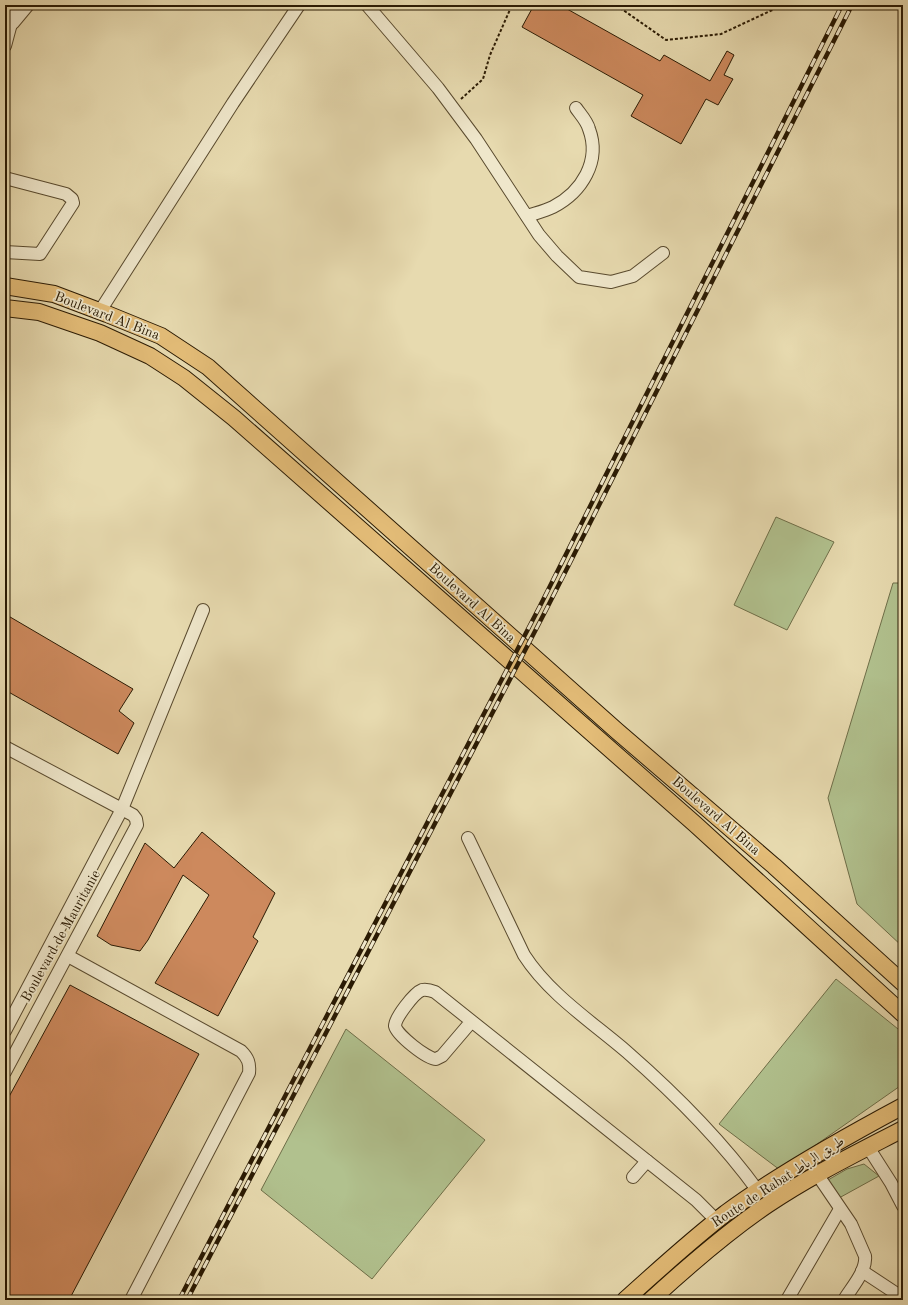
<svg xmlns="http://www.w3.org/2000/svg" width="908" height="1305" viewBox="0 0 908 1305" font-family="'Old Standard TT',Amiri,serif">
  <style>
    .green { fill: #b1c18e; stroke: #6e6e48 }
    .building { fill: #cd895d; stroke: #2a1a03 }
    .lines { fill: none; stroke-linecap: round; stroke-linejoin: round }
    .minor-casing { stroke: #594a2e; stroke-width: 14 }
    .major-casing { stroke: #2a1a03; stroke-width: 18 }
    .path { stroke: #2a1a03; stroke-width: 2; stroke-dasharray: 3 2; stroke-linecap: butt }
    .minor { stroke: #efe7cb; stroke-width: 12 }
    .major { stroke: #e4bd78; stroke-width: 16 }
    .rail-casing { stroke: #2a1a03; stroke-width: 4.5 }
    .rail { stroke: #efe7cb; stroke-width: 3; stroke-dasharray: 9; stroke-linecap: butt }
    .labels { text-anchor: middle; dominant-baseline: central; stroke-width: 3.5; stroke-linejoin: round; paint-order: stroke }
    .street-label { font-size: 14px; fill: #2a1a03; stroke: #efe7cb }
  </style>
  <rect width="100%" height="100%" fill="#e7daaf"/>
  <filter id="stains"><feTurbulence type="fractalNoise" baseFrequency=".005" numOctaves="4"/><feColorMatrix values="0 0 0 0 .2 0 0 0 0 .09 0 0 0 0 .02 0 0 0 .5 -.17"/></filter>
  <radialGradient id="worn" r=".72"><stop offset=".6" stop-color="#630" stop-opacity="0"/><stop offset="1" stop-color="#630" stop-opacity=".3"/></radialGradient>
  <g class="green">
    <polygon points="776,517 834,542 787,630 734,605"/>
    <polygon points="893,583 903,583 903,947 857,904 828,798"/>
    <polygon points="836,979 903,1033 903,1084 780,1170 719,1124"/>
    <polygon points="346,1029 485,1140 372,1279 261,1190"/>
    <polygon points="864,1164 879,1176 839,1198 828,1180 847,1169"/>
  </g>
  <g class="building">
    <polygon points="534,5 560,5 660,61 664,55 710,81 727,51 734,55 724,75 733,79 718,105 706,99 681,144 631,116 643,95 522,27"/>
    <polygon points="5,614 133,689 119,711 134,723 118,754 5,690"/>
    <polygon points="202,832 275,893 253,937 258,941 218,1016 155,983 209,895 183,875 148,940 140,951 111,945 97,936 145,843 174,868"/>
    <polygon points="70,985 199,1054 69,1300 5,1300 5,1104"/>
  </g>
  <g class="lines">
    <g class="minor-casing">
      <g id="minor">
        <polyline points="367,5 438,88 476,139 539,235 557,256 579,277 611,282 633,276 663,253"/>
        <polyline points="13,23 28,5"/>
        <polyline points="5,46 16,5"/>
        <polyline points="5,178 66,194 72,199 73,203 40,254 5,252"/>
        <path d="M527,216C536,213 545,211 553,207C582,192 601,161 589,129C587,121 580,114 576,108"/>
        <polyline points="100,311 233,103 299,5"/>
        <polyline points="5,747 133,815 136,819 137,825 5,1072"/>
        <path d="M468,838L524,955C549,994 592,1022 627,1052C675,1094 721,1140 758,1191"/>
        <path d="M68,956L241,1051C248,1058 250,1063 249,1073L131,1300"/>
        <path d="M471,1022L442,1056L436,1059C427,1059 397,1035 395,1026C395,1018 414,993 422,990C427,989 430,990 435,992L696,1200L717,1221"/>
        <polyline points="5,1031 122,809 203,610"/>
        <polyline points="868,1147 891,1183 903,1206"/>
        <path d="M817,1174L851,1224L865,1256C867,1271 851,1288 844,1300"/>
        <polyline points="633,1177 647,1161"/>
        <polyline points="862,1271 903,1298"/>
        <polyline points="787,1300 840,1209"/>
      </g>
    </g>
    <g class="major-casing">
      <g id="major">
        <polyline points="5,286 54,294 107,314 161,336 208,367 617,731 774,866 903,983"/>
        <polyline points="5,308 39,312 100,333 150,356 184,378 234,418 695,824 903,1014"/>
        <path d="M625,1300C658,1270 691,1240 726,1213C779,1174 845,1137 903,1106"/>
        <path d="M651,1300C688,1266 726,1233 767,1205C810,1176 857,1153 903,1129"/>
      </g>
    </g>
    <g class="path">
      <polyline points="616,5 666,40 721,34 783,5"/>
      <polyline points="461,99 483,79 490,55 512,5"/>
    </g>
    <use href="#minor" class="minor"/>
    <use href="#major" class="major"/>
    <g class="rail-casing">
      <g id="rail">
        <polyline points="179,1300 540,606 842,5"/>
        <polyline points="187,1300 546,610 852,5"/>
      </g>
    </g>
    <use href="#rail" class="rail"/>
  </g>
  <g class="labels">
    <g class="street-label">
      <text transform="translate(107 316) rotate(21)">Boulevard Al Bina</text>
      <text transform="translate(472 603) rotate(42)">Boulevard Al Bina</text>
      <text transform="translate(716 816) rotate(41)">Boulevard Al Bina</text>
      <text transform="translate(61 936) rotate(-61)">Boulevard de Mauritanie</text>
      <text transform="translate(778 1182) rotate(-33)">Route de Rabat طريق الرباط</text>
    </g>
  </g>
  <rect width="908" height="1305" fill="none" stroke="#e7daaf" stroke-width="20"/>
  <rect x="6" y="6" width="896" height="1293" fill="none" stroke="#2a1a03" stroke-width="2"/>
  <rect x="10" y="10" width="888" height="1285" fill="none" stroke="#2a1a03"/>
  <rect width="100%" height="100%" filter="url(#stains)"/>
  <rect width="100%" height="100%" fill="url(#worn)"/>
</svg>
